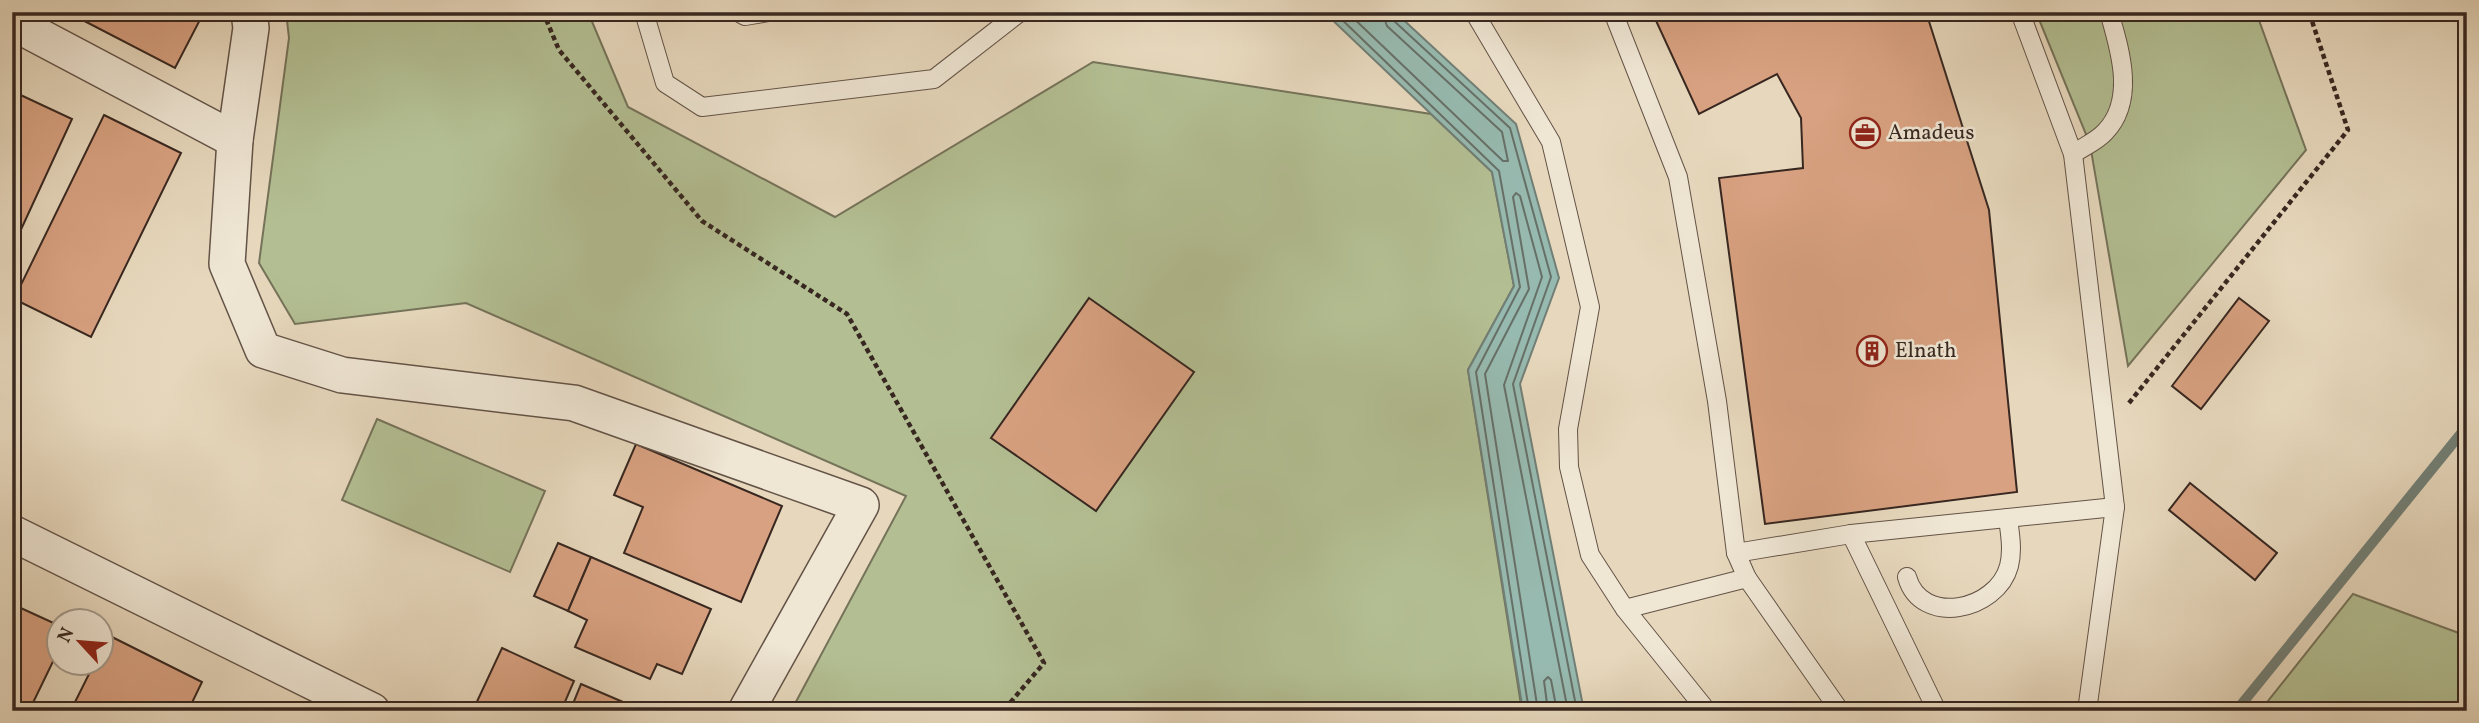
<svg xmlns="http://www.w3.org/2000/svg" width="2479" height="723" viewBox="0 0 2479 723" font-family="Vollkorn,serif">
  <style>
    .green { fill: #b3bf93; stroke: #75735a; stroke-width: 2 }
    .water { fill: #97bab0; stroke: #717f76; stroke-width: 2 }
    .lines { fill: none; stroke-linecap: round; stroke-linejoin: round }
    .shore { stroke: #677068; stroke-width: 2 }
    .stream { stroke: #717f76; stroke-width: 10 }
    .building { fill: #d8a181; stroke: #372720; stroke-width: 2 }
    .lane-casing { stroke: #635347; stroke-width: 20 }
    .street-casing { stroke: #635347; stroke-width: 38 }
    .path { stroke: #372720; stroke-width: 4.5; stroke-dasharray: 5 3.5; stroke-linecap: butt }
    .lane { stroke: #efe6d4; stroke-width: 18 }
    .street { stroke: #efe6d4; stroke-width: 35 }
    .labels { text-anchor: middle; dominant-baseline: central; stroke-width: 5; stroke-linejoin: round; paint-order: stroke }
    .poi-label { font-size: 21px; fill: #372720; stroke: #efe6d4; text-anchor: start }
  </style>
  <rect width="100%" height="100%" fill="#e7d8bd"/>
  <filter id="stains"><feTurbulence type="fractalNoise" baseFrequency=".00286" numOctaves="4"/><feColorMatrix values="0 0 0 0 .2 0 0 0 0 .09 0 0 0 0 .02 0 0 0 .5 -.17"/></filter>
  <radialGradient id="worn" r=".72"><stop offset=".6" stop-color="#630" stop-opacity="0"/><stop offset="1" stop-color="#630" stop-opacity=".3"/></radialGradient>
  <g class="green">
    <polygon points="286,12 588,12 628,107 835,217 1093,62 1431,114 1492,172 1514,286 1468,370 1522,711 791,711 906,496 466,303 295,324 259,263 289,38"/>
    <polygon points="2036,12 2256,12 2306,150 2128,366 2090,144"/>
    <polygon points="377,419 545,491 510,572 342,500"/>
    <polygon points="2353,594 2467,636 2467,711 2260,711"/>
  </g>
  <polygon class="water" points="1324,12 1395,12 1516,124 1559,278 1520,384 1584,711 1523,711 1468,370 1514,286 1492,172"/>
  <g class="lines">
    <g class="shore">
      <polyline points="1334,12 1499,171 1520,287 1476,372 1529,711"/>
      <polyline points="1347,12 1503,161 1508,161 1502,132 1387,26 1382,12"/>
      <polyline points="1391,12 1393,20 1510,128 1551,277 1513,384 1577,711"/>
      <polyline points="1538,711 1485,374 1529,289 1513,197 1516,193 1520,196 1542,277 1504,385 1568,711"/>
      <polyline points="1548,711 1544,681 1548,677 1551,680 1557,711"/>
    </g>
    <polyline class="stream" points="2236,711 2467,426"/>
  </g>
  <g class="building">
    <polygon points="67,12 204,12 175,68"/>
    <polygon points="1652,12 1926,12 1989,210 2017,492 1765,524 1719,178 1803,168 1801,118 1777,74 1699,114"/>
    <polygon points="12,91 72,119 12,249"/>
    <polygon points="104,115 181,153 91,337 14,299"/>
    <polygon points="1089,298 1194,372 1096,511 991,438"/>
    <polygon points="2239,298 2269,321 2201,409 2172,386"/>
    <polygon points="636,444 782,506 741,602 624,553 643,507 614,495"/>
    <polygon points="2190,483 2277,553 2255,580 2169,510"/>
    <polygon points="558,543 591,557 568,611 534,596"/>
    <polygon points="591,557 711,609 682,674 657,664 650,679 575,647 587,620 568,611"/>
    <polygon points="12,604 60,626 60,647 29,711 12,711"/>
    <polygon points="108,635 202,682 188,711 88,711 74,704 94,664 102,664 102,648"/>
    <polygon points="502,648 574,681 561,711 473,710"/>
    <polygon points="581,684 644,711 570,711"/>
  </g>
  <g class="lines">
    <g class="lane-casing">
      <g id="lane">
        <polyline points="644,12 665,83 702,107 934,79 1020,12"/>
        <polyline points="738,12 745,16 769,12"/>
        <polyline points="1474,12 1551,142 1582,273 1590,307 1568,429 1569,467 1590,555 1625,609 1707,711"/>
        <polyline points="1613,12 1678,177 1717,401 1736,553 1747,578 1840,711"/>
        <polyline points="2020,12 2073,154 2115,507 2087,711"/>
        <path d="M2073,154C2083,147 2097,141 2105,132C2136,100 2120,50 2109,12"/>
        <polyline points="1851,534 1937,711"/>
        <polyline points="1736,553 1851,534 2115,507"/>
        <path d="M1907,577C1921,627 1997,611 2009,566C2013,550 2010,534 2008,518"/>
        <polyline points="1625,609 1747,578"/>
      </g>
    </g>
    <g class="street-casing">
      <g id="street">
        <polyline points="249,12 251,28 235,140 227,264 263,350 342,375 574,403 861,505 746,711"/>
        <polyline points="12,22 235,140"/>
        <polyline points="12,533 372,711"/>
      </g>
    </g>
    <g class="path">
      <polyline points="543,12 559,50 702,221 847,314 1044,663 1003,711"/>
      <polyline points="2136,18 2155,12"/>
      <polyline points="2129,403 2348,130 2309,12"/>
    </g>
    <use href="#lane" class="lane"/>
    <use href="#street" class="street"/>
  </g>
  <defs>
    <g id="office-ring" transform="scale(1.575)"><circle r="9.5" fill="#efe6d4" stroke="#8f2418" stroke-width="1.5"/><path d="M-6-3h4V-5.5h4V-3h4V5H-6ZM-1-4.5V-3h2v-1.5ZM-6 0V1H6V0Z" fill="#8f2418"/></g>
    <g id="building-ring" transform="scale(1.575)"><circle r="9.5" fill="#efe6d4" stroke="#8f2418" stroke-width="1.5"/><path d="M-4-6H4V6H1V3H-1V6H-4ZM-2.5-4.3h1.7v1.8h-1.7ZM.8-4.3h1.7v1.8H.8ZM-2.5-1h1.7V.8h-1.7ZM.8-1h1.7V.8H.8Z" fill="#8f2418"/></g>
  </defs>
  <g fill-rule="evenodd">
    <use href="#office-ring" x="1865" y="133"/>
    <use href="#building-ring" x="1872" y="351"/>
  </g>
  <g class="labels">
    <g class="poi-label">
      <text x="1888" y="133">Amadeus</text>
      <text x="1895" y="351">Elnath</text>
    </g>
  </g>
  <rect width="2479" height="723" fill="none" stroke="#e7d8bd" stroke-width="42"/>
  <rect x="14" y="14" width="2451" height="695" fill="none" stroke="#372720" stroke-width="3.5"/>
  <rect x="21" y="21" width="2437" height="681" fill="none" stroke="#372720" stroke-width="2"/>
  <g transform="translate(80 642) rotate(296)"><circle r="33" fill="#efe6d4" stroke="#a59a8c" stroke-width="2"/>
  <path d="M0-5L12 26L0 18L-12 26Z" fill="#8f2418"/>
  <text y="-10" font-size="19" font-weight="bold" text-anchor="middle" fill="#372720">N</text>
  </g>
  <rect width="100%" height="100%" filter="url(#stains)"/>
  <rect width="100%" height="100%" fill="url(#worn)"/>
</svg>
